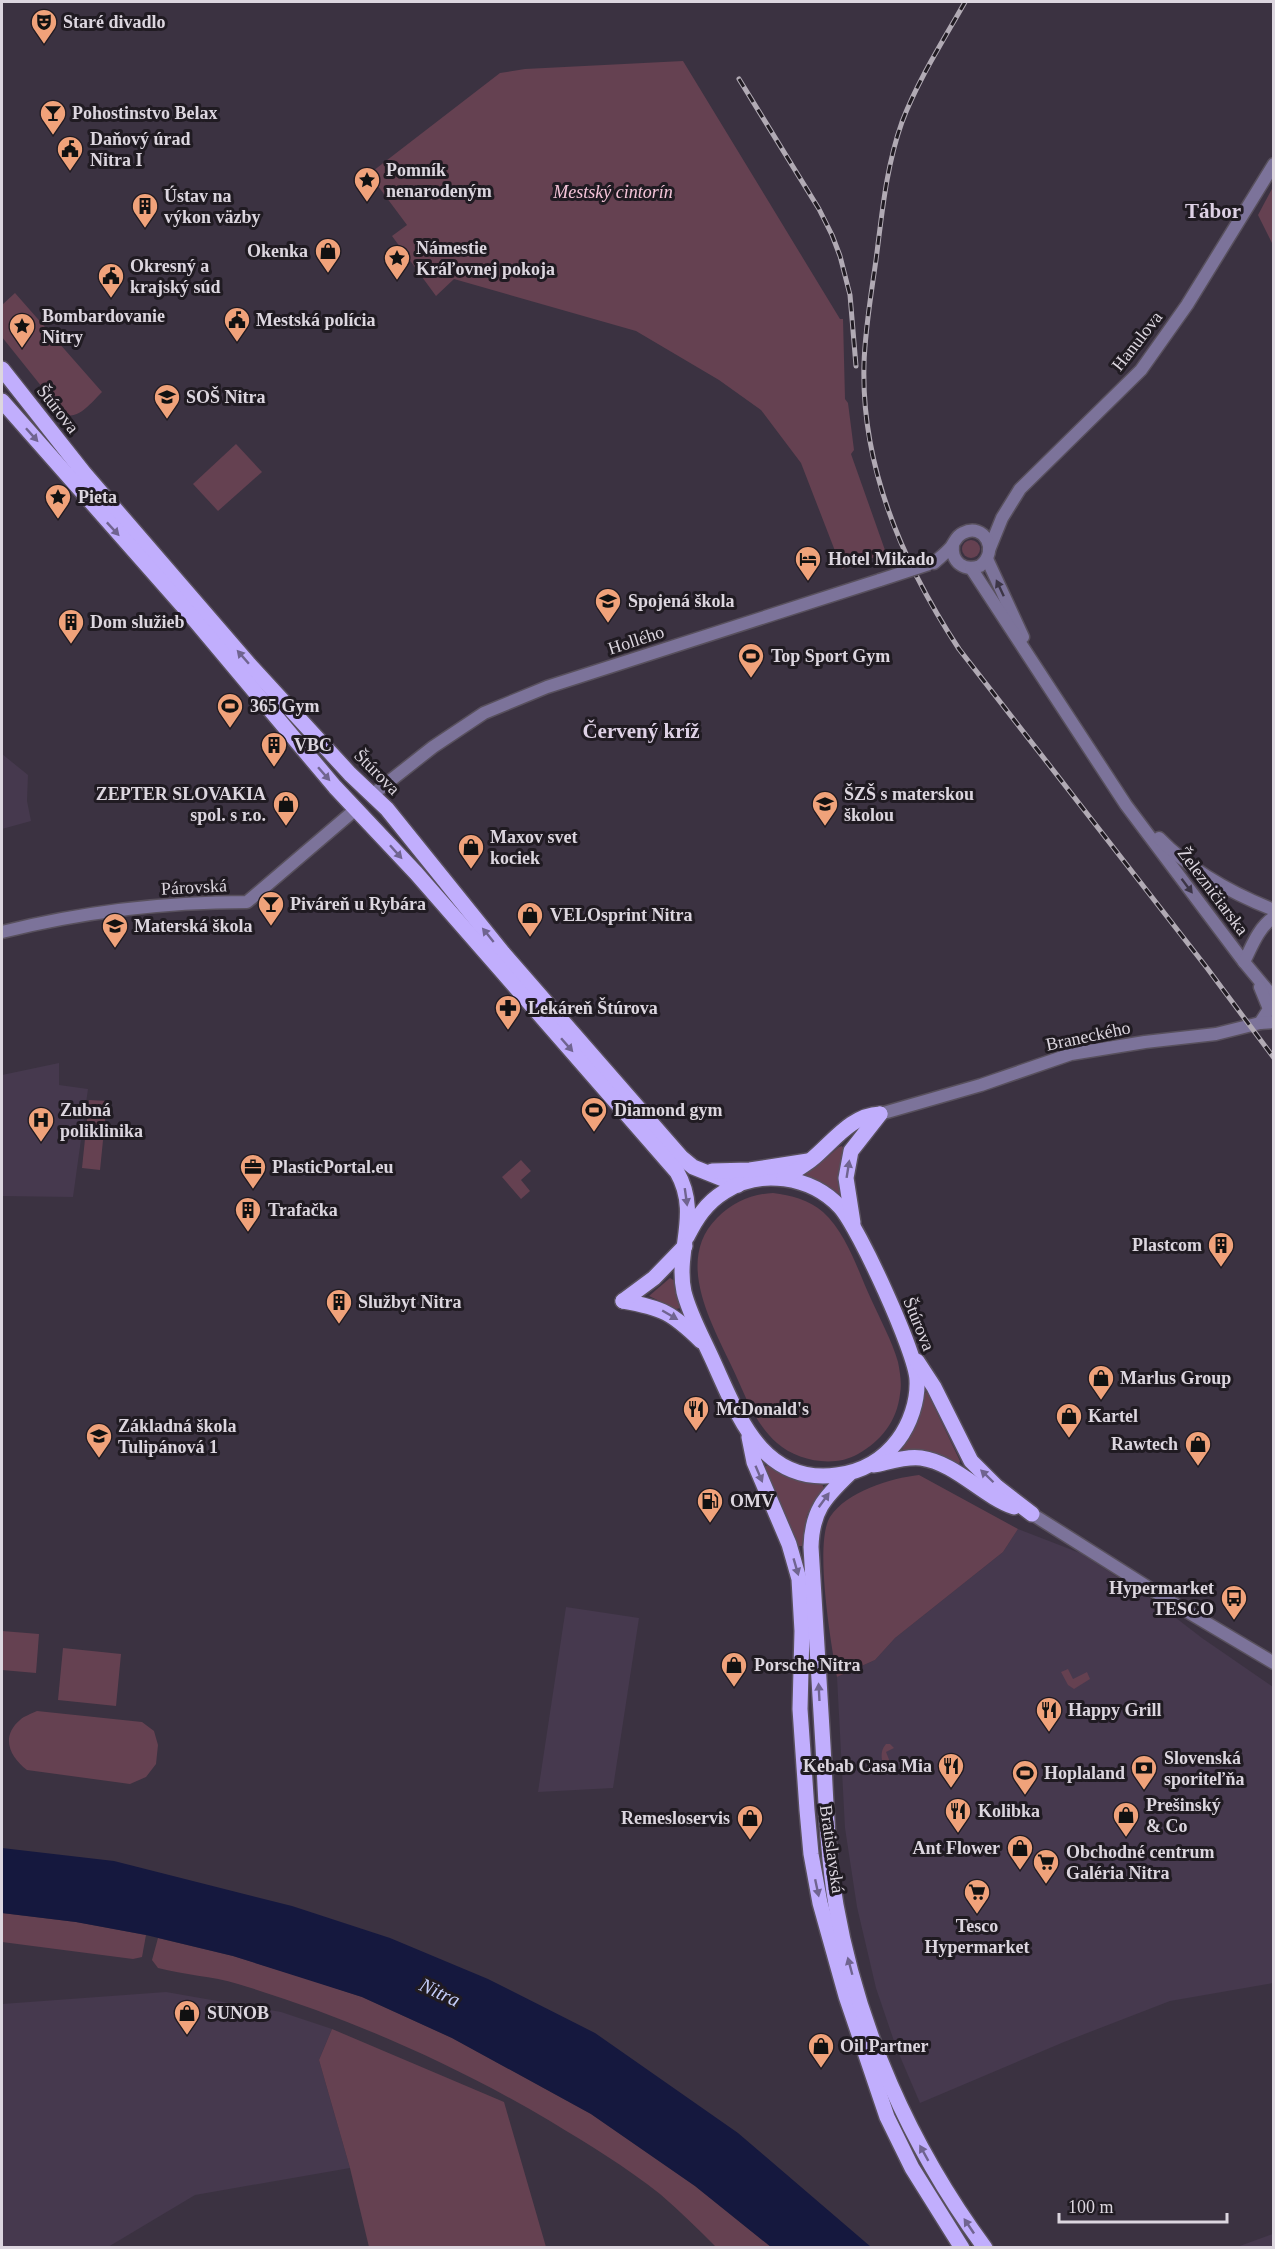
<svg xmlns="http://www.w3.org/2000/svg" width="1275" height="2249" viewBox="0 0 1275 2249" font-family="'Times New Roman',serif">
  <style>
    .built { fill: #46394e }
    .green { fill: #654151 }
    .water { fill: #15183e }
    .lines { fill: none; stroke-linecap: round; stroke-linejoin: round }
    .minor-casing { stroke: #58505d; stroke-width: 15 }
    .major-casing { stroke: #58505d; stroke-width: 18 }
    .minor { stroke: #7c739a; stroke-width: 12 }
    .major { stroke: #c1aefd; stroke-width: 15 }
    .rail-casing { stroke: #b1aab4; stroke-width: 5 }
    .rail { stroke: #201b22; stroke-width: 3; stroke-dasharray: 9; stroke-linecap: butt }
    .minor-bridge-casing { stroke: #58505d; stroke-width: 15; stroke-linecap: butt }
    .minor-bridge { stroke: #7c739a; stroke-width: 12 }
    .oneway { fill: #706490 }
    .oneway2 { fill: #3c3546 }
    .labels { text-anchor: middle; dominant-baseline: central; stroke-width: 6; stroke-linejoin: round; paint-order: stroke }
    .poi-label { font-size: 18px; font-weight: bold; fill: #dcd6df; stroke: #201b22; text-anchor: start }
    .park-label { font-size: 18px; font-style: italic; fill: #f5c4d9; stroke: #201b22 }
    .street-label { font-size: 18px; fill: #dcd6df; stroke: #201b22 }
    .water-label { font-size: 20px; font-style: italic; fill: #c5cefa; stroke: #201b22 }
    .quarter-label { font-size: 21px; font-weight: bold; fill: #ded1e5; stroke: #201b22 }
  </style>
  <rect width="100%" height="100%" fill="#3b3241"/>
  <g class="built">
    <polygon points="2,754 28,775 27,801 31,821 2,829"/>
    <polygon points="59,1063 59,1085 88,1089 73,1197 2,1196 2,1075"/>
    <polygon points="1018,1529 1080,1553 1150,1598 1202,1638 1273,1687 1273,1983 1170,2001 1064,2042 920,2103 896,2047 876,1988 857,1907 845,1828 837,1677 875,1660 895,1638 1003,1552"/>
    <polygon points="566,1607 639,1618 613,1788 538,1792"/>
    <polygon points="166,1992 281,2012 332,2029 319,2060 350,2168 195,2195 108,2247 2,2248 2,2004"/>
    <polygon points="1273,2234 1273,2247 1237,2247"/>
  </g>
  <g class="green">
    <polygon points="683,61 840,319 843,319 845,399 848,403 854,450 851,454 886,553 842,569 801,463 761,410 719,380 636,331 454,279 436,296 392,236 407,225 369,174 500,73 525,69"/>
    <polygon points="1273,187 1273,245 1258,215"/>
    <path d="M15,293L102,392C92,402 75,424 62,412L2,337V305Z"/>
    <polygon points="236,444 262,472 218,511 193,484"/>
    <circle cx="971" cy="549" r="9"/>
    <polygon points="89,1100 107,1101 100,1170 82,1168"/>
    <polygon points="842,1146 844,1150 839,1170 841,1191 839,1194 808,1177 805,1173 817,1166 839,1147"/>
    <polygon points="521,1160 531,1171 521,1180 530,1191 521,1199 502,1177"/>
    <path d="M773,1193C791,1195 809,1200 823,1212C847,1234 858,1271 871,1299C880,1319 892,1341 898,1362C900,1372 902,1384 900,1394C897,1421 881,1441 858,1454C834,1468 797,1461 777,1443C754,1423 744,1392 731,1365C711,1322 675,1260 717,1218C733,1202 751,1194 773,1193Z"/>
    <polygon points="670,1278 675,1281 681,1308 676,1309 649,1296"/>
    <polygon points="927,1392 960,1461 959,1464 902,1450 921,1409 923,1394"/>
    <polygon points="768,1465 799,1480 821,1482 824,1488 807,1515 802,1546 797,1546 763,1468"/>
    <path d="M919,1475L1018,1529L1003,1552L895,1638L875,1660L837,1677C831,1644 814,1543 830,1517C846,1492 891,1478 919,1475Z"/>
    <polygon points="2,1631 39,1634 36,1673 2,1670"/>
    <polygon points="63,1648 121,1654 116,1706 58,1700"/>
    <polygon points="1068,1669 1073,1679 1087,1672 1090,1679 1074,1689 1068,1685 1061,1672"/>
    <path d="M37,1711L142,1722L154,1731L158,1745L156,1764L146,1777L130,1784L27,1770C10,1757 0,1737 20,1720C24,1716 31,1714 37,1711Z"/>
    <path d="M886,1744H890L894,1748L886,1752L892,1767L884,1770C882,1760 879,1752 886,1744Z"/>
    <polygon points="2,1913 76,1922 146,1935 142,1957 133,1959 2,1942"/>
    <path d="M158,1938L233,1956L311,1980L362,1997L452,2038L591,2114L695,2186L771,2247H716C698,2229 680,2211 660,2194C626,2167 588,2144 550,2121C452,2063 347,2017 238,1984C212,1976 184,1975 158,1968L152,1960Z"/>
    <polygon points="332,2029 504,2102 546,2247 369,2247 350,2168 319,2060"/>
  </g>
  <polygon class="water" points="2,1848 114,1861 292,1906 390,1938 488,1979 595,2033 738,2133 871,2247 771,2247 695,2186 591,2114 452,2038 362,1997 233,1956 146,1935 76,1922 2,1913"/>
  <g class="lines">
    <g class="minor-casing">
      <g id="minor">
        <polyline points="989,550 1002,518 1020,489 1141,370 1187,305 1274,164"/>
        <polyline points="987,559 1023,637"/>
        <path d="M934,563C939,558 946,553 951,547C955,542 956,536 963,533C984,522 1000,551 980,566C964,572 951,562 953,545"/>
        <polyline points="971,568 1126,805 1244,962 1274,998"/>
        <polyline points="372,795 433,747 484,713 547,687 880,580"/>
        <path d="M1159,838C1191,871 1231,893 1274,910"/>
        <path d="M2,932C82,912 164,902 247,902L356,809"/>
        <path d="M1244,962C1252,946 1258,928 1274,917"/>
        <polyline points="1260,1023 1269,1009 1260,987"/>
        <polyline points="880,1114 981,1085 1071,1054 1145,1042 1216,1034 1260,1023 1274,1022"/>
        <polyline points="1032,1514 1173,1603 1274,1663"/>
      </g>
    </g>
    <g class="major-casing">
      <g id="major">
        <polyline points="2,369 84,473 248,663 350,774 387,809 503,953 681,1157 693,1167 738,1185"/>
        <path d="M2,401L182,605L335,787L416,873L677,1172C701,1214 675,1250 684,1292C690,1316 704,1340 714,1363C739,1418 763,1485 837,1475C861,1472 883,1460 898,1440C910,1424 918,1401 917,1380C916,1353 859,1228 840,1207C811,1176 760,1168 724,1192C706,1203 696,1219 687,1237"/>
        <polyline points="712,1171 750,1170 808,1161"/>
        <path d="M784,1178C793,1172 803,1166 811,1160C833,1142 851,1115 880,1114"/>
        <polyline points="853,1223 846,1178 851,1151 880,1114"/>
        <path d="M623,1301C663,1308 672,1313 701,1341"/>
        <polyline points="623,1301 654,1278 685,1246"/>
        <polyline points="917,1361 934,1387 971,1461 997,1487 1032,1514"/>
        <polyline points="749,1437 754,1462 789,1544 799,1579 802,1631 800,1709 807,1810 811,1854 820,1903 846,1996 887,2117 912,2168 962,2248"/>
        <path d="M874,1465C889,1462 906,1456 921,1458C956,1463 982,1496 1014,1507"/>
        <path d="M849,1474C824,1498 812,1511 811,1547C815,1613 819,1680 823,1746C826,1799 827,1852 836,1905C858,2029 910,2146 985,2248"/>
      </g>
    </g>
    <use href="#minor" class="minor"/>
    <use href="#major" class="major"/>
    <g class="rail-casing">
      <g id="rail">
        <path d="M965,2C943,41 918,80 902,122C886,167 882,214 876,260C871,295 865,330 864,364C861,468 903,564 959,649L1207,968L1274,1058"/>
        <polyline points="739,79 819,209 832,235 840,256 850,295 856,366"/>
      </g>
    </g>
    <use href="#rail" class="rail"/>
    <g class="minor-bridge-casing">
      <polyline id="minor-bridge" points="880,580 929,564"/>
    </g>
    <use href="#minor-bridge" class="minor-bridge"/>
  </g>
  <defs><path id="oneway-solid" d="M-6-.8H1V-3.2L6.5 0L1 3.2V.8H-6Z" transform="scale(1.5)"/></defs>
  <g class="oneway">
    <use href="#oneway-solid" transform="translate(32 435) rotate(48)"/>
    <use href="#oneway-solid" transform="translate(113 529) rotate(47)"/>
    <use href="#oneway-solid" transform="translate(243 657) rotate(-131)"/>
    <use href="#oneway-solid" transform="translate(324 774) rotate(49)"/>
    <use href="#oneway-solid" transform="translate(396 852) rotate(48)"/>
    <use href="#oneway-solid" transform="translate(488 935) rotate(-129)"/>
    <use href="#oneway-solid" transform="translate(567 1045) rotate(49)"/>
    <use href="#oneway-solid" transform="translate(848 1169) rotate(-81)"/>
    <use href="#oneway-solid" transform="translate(686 1197) rotate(82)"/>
    <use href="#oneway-solid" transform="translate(670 1315) rotate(30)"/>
    <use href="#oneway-solid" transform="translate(759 1474) rotate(67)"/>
    <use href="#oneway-solid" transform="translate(987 1476) rotate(-136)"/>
    <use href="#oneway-solid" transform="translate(824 1500) rotate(-54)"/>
    <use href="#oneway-solid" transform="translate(796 1567) rotate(74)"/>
    <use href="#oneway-solid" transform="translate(819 1692) rotate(-93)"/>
    <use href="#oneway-solid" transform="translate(817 1888) rotate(78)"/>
    <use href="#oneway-solid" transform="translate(850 1966) rotate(-105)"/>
    <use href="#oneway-solid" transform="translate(924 2153) rotate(-119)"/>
    <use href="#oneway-solid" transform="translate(969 2226) rotate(-124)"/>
  </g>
  <g class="oneway2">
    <use href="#oneway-solid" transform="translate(1000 588) rotate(-115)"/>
    <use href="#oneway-solid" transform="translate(1187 886) rotate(53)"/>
  </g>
  <defs>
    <g id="theatre-pin" transform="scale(1.35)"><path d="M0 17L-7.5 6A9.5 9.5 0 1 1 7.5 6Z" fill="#f0a27a" stroke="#201b22"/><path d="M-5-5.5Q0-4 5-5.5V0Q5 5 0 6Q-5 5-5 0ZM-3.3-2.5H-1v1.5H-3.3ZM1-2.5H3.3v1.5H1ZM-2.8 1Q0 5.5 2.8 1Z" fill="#111"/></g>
    <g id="bar-pin" transform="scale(1.35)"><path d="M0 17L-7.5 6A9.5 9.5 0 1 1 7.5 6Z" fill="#f0a27a" stroke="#201b22"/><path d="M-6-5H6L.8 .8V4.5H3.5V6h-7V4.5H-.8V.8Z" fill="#111"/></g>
    <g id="civic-pin" transform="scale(1.35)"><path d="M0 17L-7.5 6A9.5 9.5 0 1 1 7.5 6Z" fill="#f0a27a" stroke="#201b22"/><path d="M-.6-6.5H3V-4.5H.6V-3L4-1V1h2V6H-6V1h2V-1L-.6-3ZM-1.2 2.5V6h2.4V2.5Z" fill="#111"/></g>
    <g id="sight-pin" transform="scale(1.35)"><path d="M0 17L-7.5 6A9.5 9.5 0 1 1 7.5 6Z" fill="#f0a27a" stroke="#201b22"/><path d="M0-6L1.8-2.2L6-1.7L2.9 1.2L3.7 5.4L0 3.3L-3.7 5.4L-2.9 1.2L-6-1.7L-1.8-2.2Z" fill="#111"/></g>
    <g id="building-pin" transform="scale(1.35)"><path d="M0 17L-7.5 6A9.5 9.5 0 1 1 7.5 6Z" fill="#f0a27a" stroke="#201b22"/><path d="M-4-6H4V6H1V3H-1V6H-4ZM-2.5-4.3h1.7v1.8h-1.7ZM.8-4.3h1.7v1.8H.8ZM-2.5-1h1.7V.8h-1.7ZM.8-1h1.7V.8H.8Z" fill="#111"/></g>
    <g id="shop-pin" transform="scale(1.35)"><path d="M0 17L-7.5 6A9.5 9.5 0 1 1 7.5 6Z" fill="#f0a27a" stroke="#201b22"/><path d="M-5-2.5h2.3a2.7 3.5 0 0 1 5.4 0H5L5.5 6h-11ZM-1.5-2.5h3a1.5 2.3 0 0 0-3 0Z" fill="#111"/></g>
    <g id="school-pin" transform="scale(1.35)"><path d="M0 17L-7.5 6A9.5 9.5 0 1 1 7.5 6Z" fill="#f0a27a" stroke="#201b22"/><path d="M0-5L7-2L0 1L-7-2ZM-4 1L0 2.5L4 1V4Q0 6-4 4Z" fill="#111"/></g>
    <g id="hotel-pin" transform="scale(1.35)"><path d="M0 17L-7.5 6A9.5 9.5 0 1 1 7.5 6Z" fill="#f0a27a" stroke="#201b22"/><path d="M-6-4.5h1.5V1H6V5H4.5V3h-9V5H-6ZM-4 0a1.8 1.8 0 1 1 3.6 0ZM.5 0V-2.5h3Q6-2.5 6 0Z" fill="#111"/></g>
    <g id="stadium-pin" transform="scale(1.35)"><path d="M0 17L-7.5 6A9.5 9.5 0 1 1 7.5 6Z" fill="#f0a27a" stroke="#201b22"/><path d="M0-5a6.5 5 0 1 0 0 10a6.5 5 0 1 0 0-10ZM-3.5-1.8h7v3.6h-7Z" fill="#111"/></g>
    <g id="pharmacy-pin" transform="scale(1.35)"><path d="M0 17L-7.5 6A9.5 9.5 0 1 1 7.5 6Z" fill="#f0a27a" stroke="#201b22"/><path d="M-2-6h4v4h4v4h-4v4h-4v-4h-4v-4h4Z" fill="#111"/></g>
    <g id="hospital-pin" transform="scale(1.35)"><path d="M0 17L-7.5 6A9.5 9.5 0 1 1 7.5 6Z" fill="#f0a27a" stroke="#201b22"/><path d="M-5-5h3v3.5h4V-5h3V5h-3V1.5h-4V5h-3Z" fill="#111"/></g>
    <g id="office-pin" transform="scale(1.35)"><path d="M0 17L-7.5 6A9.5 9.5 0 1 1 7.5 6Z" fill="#f0a27a" stroke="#201b22"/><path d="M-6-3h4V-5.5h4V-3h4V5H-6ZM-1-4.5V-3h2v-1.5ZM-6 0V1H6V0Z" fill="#111"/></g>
    <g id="restaurant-pin" transform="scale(1.35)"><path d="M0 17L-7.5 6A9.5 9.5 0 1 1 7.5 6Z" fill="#f0a27a" stroke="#201b22"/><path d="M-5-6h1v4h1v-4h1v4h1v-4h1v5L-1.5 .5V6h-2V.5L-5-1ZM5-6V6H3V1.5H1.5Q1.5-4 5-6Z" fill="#111"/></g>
    <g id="fuel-pin" transform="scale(1.35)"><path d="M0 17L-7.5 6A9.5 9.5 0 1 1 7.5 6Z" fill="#f0a27a" stroke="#201b22"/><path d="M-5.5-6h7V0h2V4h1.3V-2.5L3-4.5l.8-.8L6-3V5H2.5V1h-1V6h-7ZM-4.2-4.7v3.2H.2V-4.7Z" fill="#111"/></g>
    <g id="bus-pin" transform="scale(1.35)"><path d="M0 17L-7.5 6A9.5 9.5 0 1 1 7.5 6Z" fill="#f0a27a" stroke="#201b22"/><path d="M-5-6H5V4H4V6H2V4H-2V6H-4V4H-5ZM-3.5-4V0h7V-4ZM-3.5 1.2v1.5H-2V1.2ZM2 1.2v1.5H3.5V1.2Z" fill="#111"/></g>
    <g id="bank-pin" transform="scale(1.35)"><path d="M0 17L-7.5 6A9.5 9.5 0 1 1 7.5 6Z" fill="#f0a27a" stroke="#201b22"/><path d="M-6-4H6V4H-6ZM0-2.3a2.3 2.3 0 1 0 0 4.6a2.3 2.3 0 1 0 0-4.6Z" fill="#111"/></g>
    <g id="supermarket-pin" transform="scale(1.35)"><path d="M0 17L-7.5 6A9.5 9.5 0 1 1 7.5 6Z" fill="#f0a27a" stroke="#201b22"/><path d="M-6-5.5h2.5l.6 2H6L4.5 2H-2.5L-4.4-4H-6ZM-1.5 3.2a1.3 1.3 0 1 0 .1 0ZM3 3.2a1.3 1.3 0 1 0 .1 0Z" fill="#111"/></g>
  </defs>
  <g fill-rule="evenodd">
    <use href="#theatre-pin" x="44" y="22"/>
    <use href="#bar-pin" x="53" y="113"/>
    <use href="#civic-pin" x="70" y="149"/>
    <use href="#sight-pin" x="367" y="180"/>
    <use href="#building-pin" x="145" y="206"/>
    <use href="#shop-pin" x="328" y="251"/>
    <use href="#sight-pin" x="397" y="258"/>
    <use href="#civic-pin" x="111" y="276"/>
    <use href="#civic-pin" x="237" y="320"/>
    <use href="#sight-pin" x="22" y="326"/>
    <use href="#school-pin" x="167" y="397"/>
    <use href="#sight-pin" x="58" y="497"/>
    <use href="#hotel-pin" x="808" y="559"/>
    <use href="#school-pin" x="608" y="601"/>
    <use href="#building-pin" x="71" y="622"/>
    <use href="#stadium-pin" x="751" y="656"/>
    <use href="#stadium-pin" x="230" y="706"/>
    <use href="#building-pin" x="274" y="745"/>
    <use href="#shop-pin" x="286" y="804"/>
    <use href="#school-pin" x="825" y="804"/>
    <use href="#shop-pin" x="471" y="847"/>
    <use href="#bar-pin" x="271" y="904"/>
    <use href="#shop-pin" x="530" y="915"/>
    <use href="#school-pin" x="115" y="926"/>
    <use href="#pharmacy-pin" x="508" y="1008"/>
    <use href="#stadium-pin" x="594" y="1110"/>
    <use href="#hospital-pin" x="41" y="1120"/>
    <use href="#office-pin" x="253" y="1167"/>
    <use href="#building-pin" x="248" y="1210"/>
    <use href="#building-pin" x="1221" y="1245"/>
    <use href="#building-pin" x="339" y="1302"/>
    <use href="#shop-pin" x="1101" y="1378"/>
    <use href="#restaurant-pin" x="696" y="1409"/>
    <use href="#shop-pin" x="1069" y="1416"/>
    <use href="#school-pin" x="99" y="1436"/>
    <use href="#shop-pin" x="1198" y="1444"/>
    <use href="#fuel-pin" x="710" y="1501"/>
    <use href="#bus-pin" x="1234" y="1598"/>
    <use href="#shop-pin" x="734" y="1665"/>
    <use href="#restaurant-pin" x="1049" y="1710"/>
    <use href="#restaurant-pin" x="951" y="1766"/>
    <use href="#bank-pin" x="1144" y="1768"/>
    <use href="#stadium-pin" x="1025" y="1773"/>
    <use href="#restaurant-pin" x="958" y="1811"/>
    <use href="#shop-pin" x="1126" y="1815"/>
    <use href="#shop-pin" x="750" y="1818"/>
    <use href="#shop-pin" x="1020" y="1848"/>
    <use href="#supermarket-pin" x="1046" y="1862"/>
    <use href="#supermarket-pin" x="977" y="1892"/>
    <use href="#shop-pin" x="187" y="2013"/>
    <use href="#shop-pin" x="821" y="2046"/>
  </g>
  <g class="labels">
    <g class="poi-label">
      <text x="63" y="22">Staré divadlo</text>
      <text x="72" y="113">Pohostinstvo Belax</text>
      <text x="90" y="139">Daňový úrad<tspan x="90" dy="21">Nitra I</tspan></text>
      <text x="386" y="170">Pomník<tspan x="386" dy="21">nenarodeným</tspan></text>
      <text x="164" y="196">Ústav na<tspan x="164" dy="21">výkon väzby</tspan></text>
      <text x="416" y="248">Námestie<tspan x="416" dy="21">Kráľovnej pokoja</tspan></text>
      <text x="308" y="251" text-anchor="end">Okenka</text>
      <text x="130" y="266">Okresný a<tspan x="130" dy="21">krajský súd</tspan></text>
      <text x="42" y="316">Bombardovanie<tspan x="42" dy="21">Nitry</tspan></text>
      <text x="256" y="320">Mestská polícia</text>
      <text x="186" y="397">SOŠ Nitra</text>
      <text x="78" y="497">Pieta</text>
      <text x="828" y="559">Hotel Mikado</text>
      <text x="628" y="601">Spojená škola</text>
      <text x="90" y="622">Dom služieb</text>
      <text x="771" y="656">Top Sport Gym</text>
      <text x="250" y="706">365 Gym</text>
      <text x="294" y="745">VBC</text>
      <text x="266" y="794" text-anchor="end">ZEPTER SLOVAKIA<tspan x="266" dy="21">spol. s r.o.</tspan></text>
      <text x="844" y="794">ŠZŠ s materskou<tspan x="844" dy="21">školou</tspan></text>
      <text x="490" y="837">Maxov svet<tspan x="490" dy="21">kociek</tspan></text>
      <text x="290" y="904">Piváreň u Rybára</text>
      <text x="550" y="915">VELOsprint Nitra</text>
      <text x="134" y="926">Materská škola</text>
      <text x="528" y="1008">Lekáreň Štúrova</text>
      <text x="60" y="1110">Zubná<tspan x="60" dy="21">poliklinika</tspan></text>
      <text x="614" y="1110">Diamond gym</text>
      <text x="272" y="1167">PlasticPortal.eu</text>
      <text x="268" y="1210">Trafačka</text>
      <text x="1202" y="1245" text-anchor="end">Plastcom</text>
      <text x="358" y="1302">Službyt Nitra</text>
      <text x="1120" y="1378">Marlus Group</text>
      <text x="716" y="1409">McDonald's</text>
      <text x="1088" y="1416">Kartel</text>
      <text x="118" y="1426">Základná škola<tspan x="118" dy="21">Tulipánová 1</tspan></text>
      <text x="1178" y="1444" text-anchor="end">Rawtech</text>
      <text x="730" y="1501">OMV</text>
      <text x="1214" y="1588" text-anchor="end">Hypermarket<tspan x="1214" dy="21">TESCO</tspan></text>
      <text x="754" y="1665">Porsche Nitra</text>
      <text x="1068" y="1710">Happy Grill</text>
      <text x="1164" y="1758">Slovenská<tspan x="1164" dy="21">sporiteľňa</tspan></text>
      <text x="932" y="1766" text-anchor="end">Kebab Casa Mia</text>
      <text x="1044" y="1773">Hoplaland</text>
      <text x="1146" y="1805">Prešinský<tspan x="1146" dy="21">&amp; Co</tspan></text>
      <text x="978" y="1811">Kolibka</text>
      <text x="730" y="1818" text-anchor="end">Remesloservis</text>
      <text x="1000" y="1848" text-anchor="end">Ant Flower</text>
      <text x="1066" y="1852">Obchodné centrum<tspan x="1066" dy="21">Galéria Nitra</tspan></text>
      <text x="977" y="1926" text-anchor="middle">Tesco<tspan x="977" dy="21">Hypermarket</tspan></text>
      <text x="207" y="2013">SUNOB</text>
      <text x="840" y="2046">Oil Partner</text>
    </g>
    <g class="park-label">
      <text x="613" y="192">Mestský cintorín</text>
    </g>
    <g class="street-label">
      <text transform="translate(1137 341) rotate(-52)">Hanulova</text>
      <text transform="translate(58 409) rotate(52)">Štúrova</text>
      <text transform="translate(636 640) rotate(-18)">Hollého</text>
      <text transform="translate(377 772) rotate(45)">Štúrova</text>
      <text transform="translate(194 887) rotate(-3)">Párovská</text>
      <text transform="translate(1213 891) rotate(53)">Železničiarska</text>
      <text transform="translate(1088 1036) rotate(-12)">Braneckého</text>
      <text transform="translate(919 1324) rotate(68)">Štúrova</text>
      <text transform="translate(832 1849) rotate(82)">Bratislavská</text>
    </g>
    <g class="water-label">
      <text transform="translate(440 1992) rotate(25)">Nitra</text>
    </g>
    <g class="quarter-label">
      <text x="1213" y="211">Tábor</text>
      <text x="641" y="731">Červený kríž</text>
    </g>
  </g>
  <rect width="1275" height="2249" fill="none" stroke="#dcd6df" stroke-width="6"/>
  <path d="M1059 2213v9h168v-9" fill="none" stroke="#dcd6df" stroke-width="3"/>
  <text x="1068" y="2213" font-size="18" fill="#dcd6df" stroke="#201b22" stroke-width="4.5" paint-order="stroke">100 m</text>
</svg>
